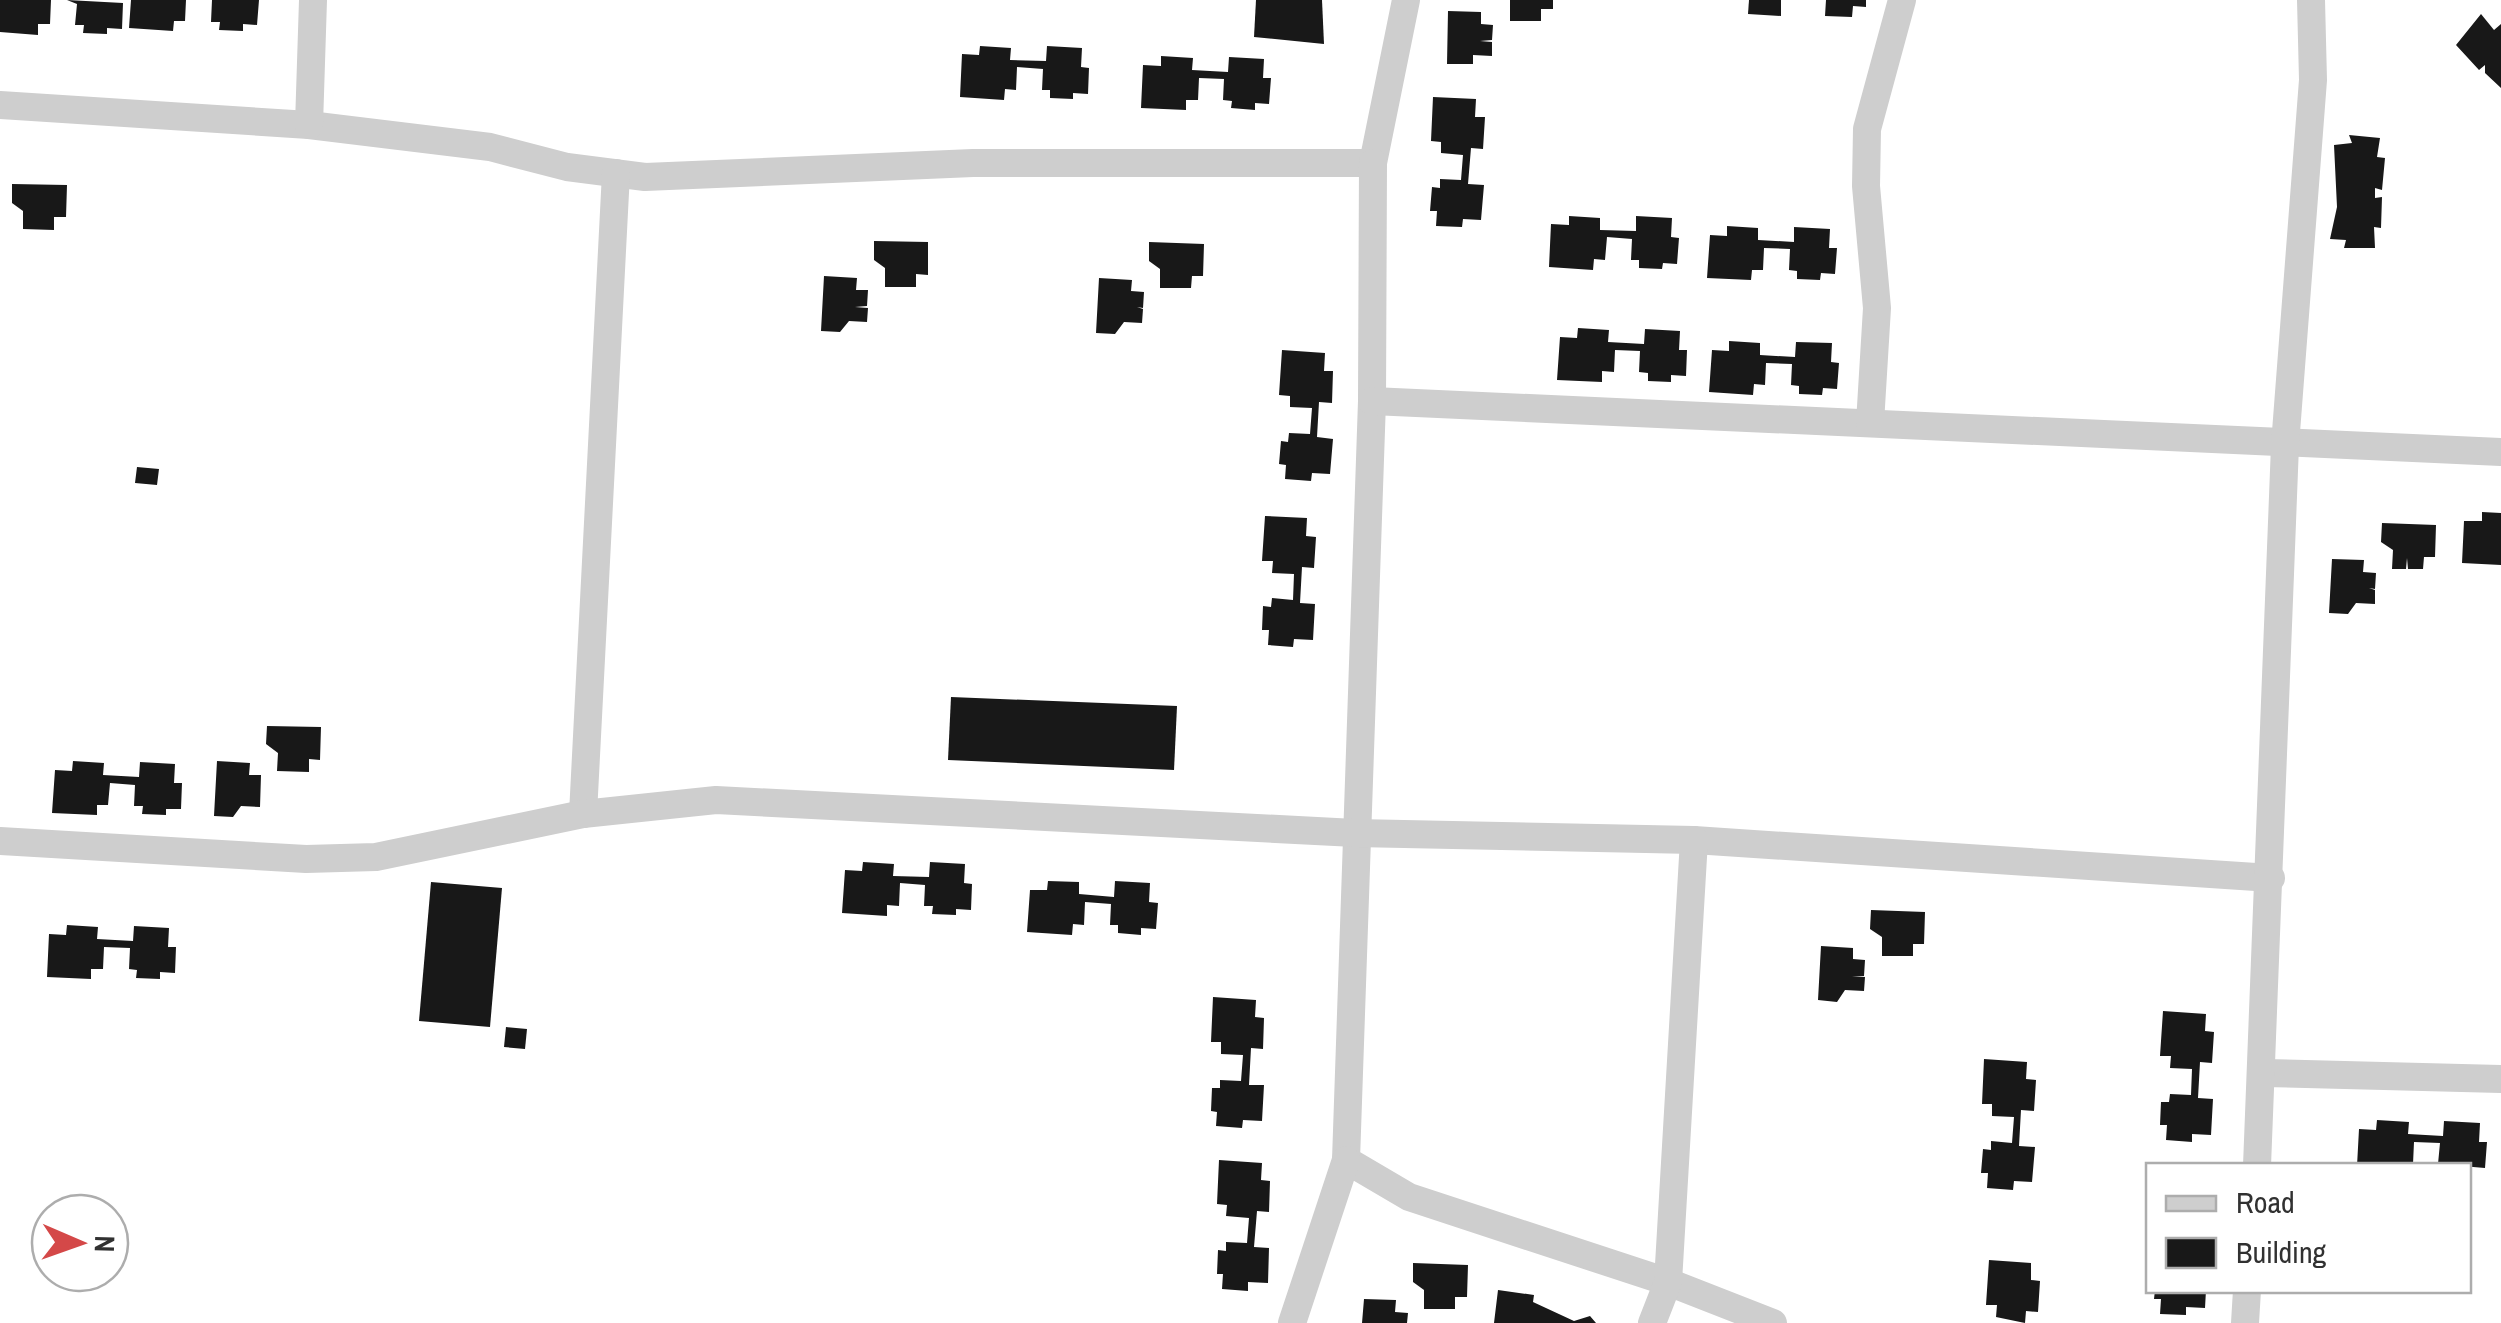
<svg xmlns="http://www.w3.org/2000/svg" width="2501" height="1323" viewBox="0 0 2501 1323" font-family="'Archivo Narrow',sans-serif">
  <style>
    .building { fill: #181818 }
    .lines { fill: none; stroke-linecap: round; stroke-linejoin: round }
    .minor { stroke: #cecece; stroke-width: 28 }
  </style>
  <rect width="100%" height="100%" fill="#fff"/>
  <g class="building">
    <polygon points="0,0 51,0 50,24 38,24 38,35 0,32"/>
    <polygon points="67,0 123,3 122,29 107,28 107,34 83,33 84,25 75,25 77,4"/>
    <polygon points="131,0 186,0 185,21 174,21 173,31 129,28"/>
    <polygon points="212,0 259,0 257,25 243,24 243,31 219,30 220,22 211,22"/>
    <polygon points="1256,0 1322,0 1324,44 1254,37"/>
    <polygon points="1510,0 1553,0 1553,9 1541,9 1541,21 1510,21"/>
    <polygon points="1749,0 1781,0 1781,16 1748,14"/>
    <polygon points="1826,0 1866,0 1866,7 1853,6 1852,17 1825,16"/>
    <polygon points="1448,11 1481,12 1481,24 1493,25 1492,40 1480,41 1492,42 1492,56 1473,55 1473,64 1447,64"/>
    <polygon points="2481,14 2494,30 2501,24 2501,88 2485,73 2485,65 2479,70 2456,45"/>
    <polygon points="980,46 1011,48 1010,60 1046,61 1047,46 1082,48 1081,67 1089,68 1088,94 1073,93 1073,99 1050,98 1050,90 1042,90 1043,69 1017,67 1016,90 1005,89 1004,100 960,97 962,54 979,55"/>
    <polygon points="1161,56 1193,58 1192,70 1228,72 1229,57 1264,59 1263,78 1271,78 1269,104 1255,103 1255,110 1231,108 1232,101 1223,100 1224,79 1199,78 1198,100 1186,100 1186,110 1141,108 1143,65 1161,66"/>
    <polygon points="1433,97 1476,99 1475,117 1485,117 1483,149 1471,148 1468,184 1484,185 1481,220 1463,219 1462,227 1436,226 1437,211 1430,211 1432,187 1440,188 1440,179 1461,180 1463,155 1441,153 1441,142 1431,141"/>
    <polygon points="2349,135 2380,138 2377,157 2385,158 2382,190 2375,188 2375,198 2382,197 2381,228 2374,227 2375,248 2344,248 2346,240 2330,239 2337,207 2334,145 2352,143"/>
    <polygon points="12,184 67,185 66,217 54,217 54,230 23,229 23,211 12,203"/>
    <polygon points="1569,216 1600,218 1600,230 1636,231 1636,216 1672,218 1671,237 1679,238 1677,264 1663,263 1662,269 1639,268 1639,260 1631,260 1632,239 1607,237 1605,260 1594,259 1593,270 1549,267 1551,224 1569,225"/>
    <polygon points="1727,226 1758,228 1758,240 1794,242 1794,227 1830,229 1829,248 1837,248 1835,274 1821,273 1820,280 1797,279 1797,271 1789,270 1790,249 1764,248 1763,270 1752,270 1751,280 1707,278 1710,235 1727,236"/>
    <polygon points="874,241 928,242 928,275 916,274 916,287 885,287 885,268 874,260"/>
    <polygon points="1149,242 1204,244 1203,276 1192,276 1191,288 1160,288 1160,269 1149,261"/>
    <polygon points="824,276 857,278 856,290 868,290 867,306 855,307 868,308 867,322 849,321 840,332 821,331"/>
    <polygon points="1099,278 1132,280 1131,291 1144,292 1143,308 1137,307 1143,309 1142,323 1124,322 1115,334 1096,333"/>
    <polygon points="1578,328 1609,330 1608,342 1644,344 1645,329 1680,331 1679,350 1687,350 1686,376 1671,375 1671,382 1648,381 1648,373 1639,372 1640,351 1615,350 1614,372 1602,371 1602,382 1557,380 1560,337 1577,338"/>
    <polygon points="1729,341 1760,343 1760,355 1795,357 1796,342 1832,343 1831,362 1839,363 1837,389 1823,388 1822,395 1799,394 1799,386 1791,385 1792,364 1766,363 1765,385 1754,384 1753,395 1709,392 1712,350 1729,351"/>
    <polygon points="1282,350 1325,353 1324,371 1333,371 1332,403 1319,402 1317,437 1333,439 1330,474 1312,473 1311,481 1285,479 1286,465 1279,464 1281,441 1288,442 1289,433 1310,434 1312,408 1290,407 1290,396 1279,395"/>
    <polygon points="137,467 159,469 157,485 135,483"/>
    <polygon points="2482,512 2501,513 2501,565 2462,563 2464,521 2482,521"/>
    <polygon points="1265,516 1307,518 1306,536 1316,537 1314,568 1302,567 1300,603 1315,604 1313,640 1294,639 1293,647 1268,645 1269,630 1262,630 1263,606 1271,607 1272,598 1293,600 1294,574 1272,573 1273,561 1262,561"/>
    <polygon points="2382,523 2436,525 2435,557 2424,557 2423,569 2408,569 2407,558 2406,569 2392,569 2393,550 2381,542"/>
    <polygon points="2332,559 2364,560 2363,572 2376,573 2375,589 2369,588 2375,590 2375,604 2356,603 2348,614 2329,613"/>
    <polygon points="951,697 1177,706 1174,770 948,760"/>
    <polygon points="267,726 321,727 320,760 309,759 309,772 277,771 278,753 266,744"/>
    <polygon points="73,761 104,763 103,775 139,777 140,762 175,764 174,783 182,783 181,809 166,809 166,815 142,814 143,806 134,806 135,785 110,783 108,805 97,805 97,815 52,813 55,770 72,771"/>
    <polygon points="217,761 250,763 249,775 261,775 260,807 241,806 233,817 214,816"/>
    <polygon points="863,862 894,864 893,876 929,877 930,862 965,864 964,883 972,884 971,910 956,909 956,915 932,914 933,906 924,906 925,885 900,883 899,906 887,905 887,916 842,913 845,870 862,871"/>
    <polygon points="1048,881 1079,882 1079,894 1114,897 1115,881 1150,883 1149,902 1158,903 1156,929 1141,928 1141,935 1118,933 1118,925 1110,925 1111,904 1085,902 1084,925 1073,924 1072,935 1027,932 1030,890 1047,890"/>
    <polygon points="431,882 502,888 490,1027 419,1021"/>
    <polygon points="1871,910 1925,912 1924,944 1913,944 1913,956 1882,956 1882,937 1870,929"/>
    <polygon points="67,925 98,927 97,939 133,941 134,926 169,928 168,947 176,947 175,973 160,972 160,979 136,978 137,970 129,969 130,948 104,947 103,969 91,969 91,979 47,977 49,934 66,935"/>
    <polygon points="1821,946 1853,948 1853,959 1865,960 1864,976 1852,976 1865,977 1864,991 1845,990 1837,1002 1818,1000"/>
    <polygon points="1213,997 1256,1000 1255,1017 1264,1018 1263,1049 1251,1048 1249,1085 1264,1085 1262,1121 1243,1120 1242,1128 1216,1126 1217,1112 1211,1111 1212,1088 1220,1088 1220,1080 1241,1081 1243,1055 1221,1054 1221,1042 1211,1042"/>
    <polygon points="2163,1011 2206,1014 2205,1031 2214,1032 2212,1063 2200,1062 2198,1098 2213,1099 2211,1135 2192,1134 2192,1142 2166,1140 2167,1125 2160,1125 2161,1102 2169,1102 2170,1094 2191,1095 2192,1069 2170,1068 2171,1056 2160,1056"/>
    <polygon points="506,1027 527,1029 525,1049 504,1047"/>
    <polygon points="1984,1059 2027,1062 2026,1079 2036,1080 2034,1111 2021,1110 2019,1146 2035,1147 2032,1182 2014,1181 2013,1190 1987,1188 1988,1173 1981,1173 1983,1149 1991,1150 1991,1141 2012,1143 2014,1117 1992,1116 1992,1104 1982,1104"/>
    <polygon points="2377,1120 2409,1122 2408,1134 2443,1136 2444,1121 2480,1123 2479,1142 2487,1142 2485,1168 2438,1164 2440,1143 2414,1142 2413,1164 2357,1166 2359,1129 2376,1130"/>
    <polygon points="1219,1160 1262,1163 1261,1180 1270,1181 1269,1212 1257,1211 1254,1247 1269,1248 1268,1283 1248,1282 1248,1291 1222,1289 1223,1274 1217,1274 1218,1250 1226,1251 1226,1242 1247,1243 1249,1218 1226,1216 1227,1205 1217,1204"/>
    <polygon points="1989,1260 2031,1263 2031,1280 2040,1281 2038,1312 2026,1311 2025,1323 1996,1317 1997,1305 1986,1305"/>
    <polygon points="1413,1263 1468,1265 1467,1297 1455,1297 1455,1309 1424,1309 1424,1290 1413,1282"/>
    <polygon points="1498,1290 1534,1295 1533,1302 1574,1321 1590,1316 1596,1323 1494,1323"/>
    <polygon points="2155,1290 2206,1290 2205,1308 2186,1307 2186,1315 2160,1314 2161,1299 2154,1299"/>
    <polygon points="1364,1299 1396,1300 1395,1312 1408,1313 1407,1323 1362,1323"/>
  </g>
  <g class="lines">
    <g class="minor">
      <polyline points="0,105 309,125 490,147 567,167 645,177 973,163 1373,163 1406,0"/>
      <polyline points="309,125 313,0"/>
      <polyline points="1373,163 1372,401 1346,1160 1409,1197 1668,1282 1773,1323"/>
      <polyline points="1372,401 2501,452"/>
      <polyline points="1870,423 1877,308 1866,186 1867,129 1902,0"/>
      <polyline points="583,814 616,173"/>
      <polyline points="1694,840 2271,878"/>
      <polyline points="0,841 306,859 376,857 583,814 716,800 1355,833 1694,840 1668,1282 1652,1323"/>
      <polyline points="2264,1073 2501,1079"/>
      <polyline points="2257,1166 2285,445 2313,80 2311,0"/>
      <polyline points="1292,1323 1346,1160"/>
      <polyline points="2245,1323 2247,1290"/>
    </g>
  </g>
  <rect x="2146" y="1163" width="325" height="130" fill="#ffffff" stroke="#adadad" stroke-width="2.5"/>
  <rect x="2166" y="1196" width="50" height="15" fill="#cecece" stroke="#adadad" stroke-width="2.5"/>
  <text x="2236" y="1213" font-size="30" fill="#313131">Road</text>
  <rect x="2166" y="1238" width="50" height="30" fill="#181818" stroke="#adadad" stroke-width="2.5"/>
  <text x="2236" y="1263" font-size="30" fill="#313131">Building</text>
  <g transform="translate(80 1243) rotate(92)"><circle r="48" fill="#ffffff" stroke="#adadad" stroke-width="2.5"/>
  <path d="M0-8L18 38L0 25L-18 38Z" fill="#d44848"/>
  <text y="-15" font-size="28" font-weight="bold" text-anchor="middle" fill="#313131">N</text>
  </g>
</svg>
